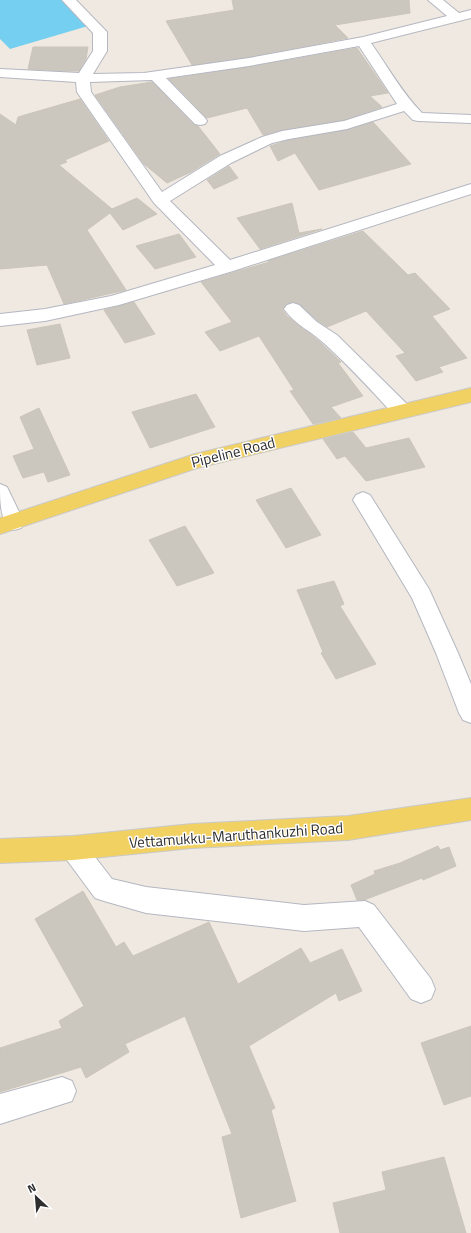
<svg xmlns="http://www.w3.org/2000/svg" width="471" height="1233" viewBox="0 0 471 1233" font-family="'Titillium Web',sans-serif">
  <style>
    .water { fill: #75cff0 }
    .building { fill: #cbc7bf; stroke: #cbc5ba }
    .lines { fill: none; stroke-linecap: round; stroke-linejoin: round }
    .minor-casing { stroke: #b4b7c1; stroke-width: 2 }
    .major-casing { stroke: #c9c9c9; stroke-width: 2 }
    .minor { fill: #fff; fill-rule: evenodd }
    .major { fill: #f2d163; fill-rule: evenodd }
    .labels { text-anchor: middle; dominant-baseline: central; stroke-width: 3; stroke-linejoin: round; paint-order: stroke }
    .street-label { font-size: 15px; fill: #2e2e2e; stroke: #fff }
  </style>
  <rect width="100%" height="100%" fill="#efe9e1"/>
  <polygon class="water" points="0,0 62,0 88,26 10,49 0,39"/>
  <g class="building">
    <polygon points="232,0 409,0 410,13 335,25 348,38 249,57 192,65 166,21 234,10"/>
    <polygon points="33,47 88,47 86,59 79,71 66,71 28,69"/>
    <polygon points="357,48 388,93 370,96 382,107 344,120 282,130 263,135 247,108 207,118 169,79 249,67"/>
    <polygon points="152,82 194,125 198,126 220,154 191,172 167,183 144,164 95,95 120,87"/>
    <polygon points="80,99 109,141 65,160 67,162 59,165 112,209 137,198 157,214 123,230 110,213 87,230 126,290 64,304 47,265 0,269 0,114 16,125 18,117"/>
    <polygon points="373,122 411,164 319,190 295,153 278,161 270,146 289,140 347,130"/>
    <polygon points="229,166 238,178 214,189 207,180"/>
    <polygon points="292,203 299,233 322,229 260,249 237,218"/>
    <polygon points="363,231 408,275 415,273 450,309 432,316 467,358 439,367 443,372 416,381 396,356 405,353 366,311 327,327 318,321 299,304 293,302 287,304 282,309 287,316 320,342 341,362 338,363 363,396 331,407 341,418 313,424 290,391 294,390 259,336 220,351 205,332 232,322 201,282 269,262 268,261"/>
    <polygon points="179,234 196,257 155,269 136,246"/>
    <polygon points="134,302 155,334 125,343 104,310"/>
    <polygon points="60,324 70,358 37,365 27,330"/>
    <polygon points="196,394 215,427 150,448 132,412"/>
    <polygon points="39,408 70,475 48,482 44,472 23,478 13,456 34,449 20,417"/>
    <polygon points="353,432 366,448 409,438 425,467 366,481 345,456 337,459 323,439"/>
    <polygon points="291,488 321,535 286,548 256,500"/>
    <polygon points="185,526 214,573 177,586 149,540"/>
    <polygon points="334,581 344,604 340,606 376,664 336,679 321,653 323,652 297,590"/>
    <polygon points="438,846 440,850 449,847 456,866 423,880 422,878 364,900 357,900 351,885 375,874 374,871 400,863"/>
    <polygon points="83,891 116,947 124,942 133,956 209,922 238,984 301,948 310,963 342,949 362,991 339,1001 336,993 249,1046 275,1108 271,1110 296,1201 241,1218 222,1137 232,1134 185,1016 125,1044 129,1052 86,1078 81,1067 0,1092 0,1048 62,1028 59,1021 84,1006 35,919"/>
    <polygon points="471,1026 471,1096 444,1105 421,1043"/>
    <polygon points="444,1157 466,1233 340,1233 333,1203 386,1190 382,1172"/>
  </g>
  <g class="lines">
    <g class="minor-casing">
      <g id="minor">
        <path d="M62,0H76L107,32V51L93,74L144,73L249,58L363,37L447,16L428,0H443L459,13L471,10V18L371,43C388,67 402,93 422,113L471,115V123L418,121L413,120L404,111L347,129L289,139L272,143L231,163L170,201L230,260L471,184V194L233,271L119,305L45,321L0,326V314L45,309L111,296L215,265L154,203L77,92L76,82L0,77V69L79,73L93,51V33ZM359,46L397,104L344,121L282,131L262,137L220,156L162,192L91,92L90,82L152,80L195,124L200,125L205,124L207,121L205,118L166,78L249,66Z"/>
        <path d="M293,303L299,305L317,322L337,335L409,406L412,411L409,416L402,418L395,416C373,392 350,367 326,345C313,332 295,325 284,309L287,305Z"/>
        <path d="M0,484L7,487L24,522L21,528L14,530L7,528C0,512 0,501 0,484Z"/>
        <polygon points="363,492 370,495 429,589 458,653 471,684 471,723 463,720 459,713 436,653 412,598 353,500 356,495"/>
        <polygon points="73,836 82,840 112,879 146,887 304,905 365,901 374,905 431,979 435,989 431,999 421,1003 411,999 359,927 304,931 146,913 104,901 95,898 64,856 60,848 64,840"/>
        <polygon points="62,1077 72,1081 76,1091 72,1101 0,1124 0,1094"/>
      </g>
    </g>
    <g class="major-casing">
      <g id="major">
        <polygon points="471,388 471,402 197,468 0,534 0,518 195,454"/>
        <polygon points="471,798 471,820 348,840 192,848 73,860 0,863 0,839 73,836 192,824 348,816"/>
      </g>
    </g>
    <use href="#minor" class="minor"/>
    <use href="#major" class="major"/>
  </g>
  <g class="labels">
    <g class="street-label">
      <text transform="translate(233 452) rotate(-14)">Pipeline Road</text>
      <text transform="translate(236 835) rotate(-4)">Vettamukku-Maruthankuzhi Road</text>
    </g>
  </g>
  <g transform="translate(36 1197) rotate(334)" stroke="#ffffff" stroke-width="3" paint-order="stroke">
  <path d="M0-3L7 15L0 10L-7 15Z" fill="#2e2e2e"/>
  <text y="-6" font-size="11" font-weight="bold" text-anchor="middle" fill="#2e2e2e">N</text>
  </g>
</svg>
